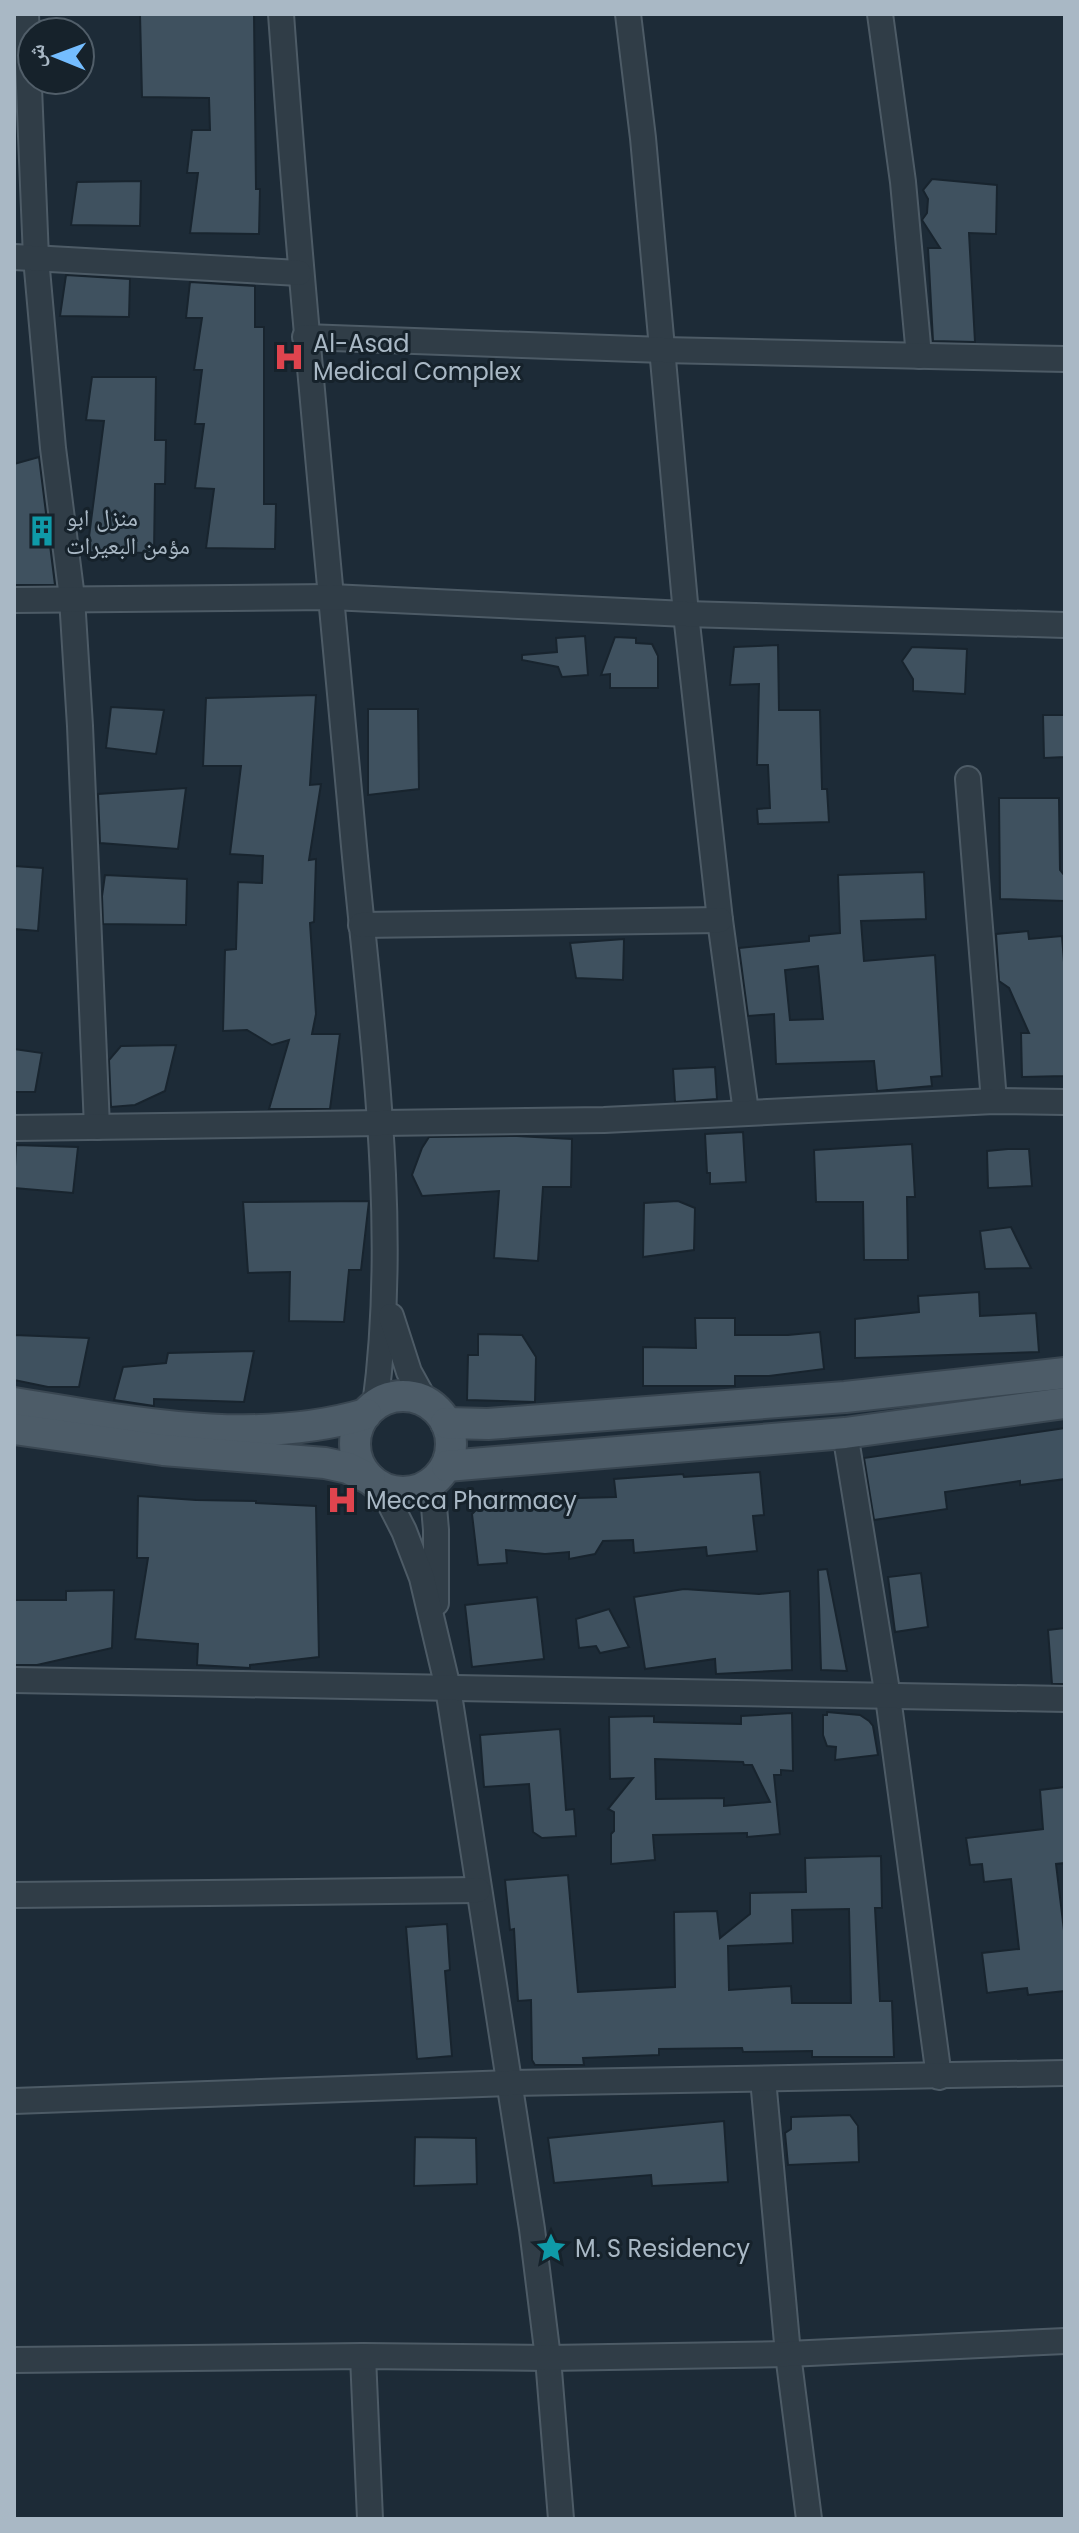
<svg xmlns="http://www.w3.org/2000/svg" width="1079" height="2533" viewBox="0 0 1079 2533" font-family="Poppins,'Noto Naskh Arabic',sans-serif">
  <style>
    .building { fill: #3f515f; stroke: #18242e; stroke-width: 2; fill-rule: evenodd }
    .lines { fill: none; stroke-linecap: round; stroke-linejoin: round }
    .minor-casing { stroke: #4d5b66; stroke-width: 28 }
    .major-casing { stroke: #394651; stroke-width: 34 }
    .minor { stroke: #303d47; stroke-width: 24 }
    .major { stroke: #4d5c68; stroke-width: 30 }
    .labels { text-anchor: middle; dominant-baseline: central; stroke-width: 6; stroke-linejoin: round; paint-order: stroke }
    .poi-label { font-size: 24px; fill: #a9b8c5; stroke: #16222b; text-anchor: start }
  </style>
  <rect width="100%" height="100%" fill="#1d2b37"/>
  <g class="building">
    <polygon points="140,14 254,14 256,189 260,189 259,234 190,233 198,173 187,173 192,130 210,130 209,98 142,97"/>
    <polygon points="932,179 997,185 996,234 969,233 975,342 933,341 928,248 940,248 922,220 927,213 928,199 923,190"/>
    <polygon points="141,181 140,226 71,225 77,182"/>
    <polygon points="66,275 130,279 129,317 60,316"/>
    <polygon points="190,282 255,286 255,327 264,327 264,504 276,504 275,549 206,548 214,489 195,488 204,424 195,424 202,370 194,370 202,318 186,318"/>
    <polygon points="92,377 156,377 155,440 166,440 165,484 155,484 154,553 87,552 104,421 86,420"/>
    <polygon points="39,457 55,585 14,585 14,464"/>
    <polygon points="585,636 588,675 562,677 558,667 522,660 522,655 557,652 556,638"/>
    <polygon points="615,637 636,638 636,643 652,644 658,656 658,688 610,688 610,674 601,675"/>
    <polygon points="778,645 779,710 820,710 822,789 827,789 829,822 758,824 757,809 770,808 768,765 757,765 759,684 730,685 734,647"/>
    <polygon points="912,647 967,649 965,694 913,691 913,679 902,661"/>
    <polygon points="316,695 310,785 321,784 309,860 316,859 314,922 310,923 316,1014 312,1034 340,1034 330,1109 269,1109 289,1040 272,1045 247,1030 223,1031 225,950 236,949 238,882 262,883 263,856 230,854 241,766 203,766 206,698"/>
    <polygon points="111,707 164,710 156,754 106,748"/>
    <polygon points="368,709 418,709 419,789 368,795"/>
    <polygon points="1043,715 1065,715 1065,757 1044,758"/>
    <polygon points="186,788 178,849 100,843 98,794"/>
    <polygon points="999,798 1059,798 1060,870 1065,876 1065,901 1000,899"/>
    <polygon points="14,866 43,868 38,931 14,929"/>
    <path d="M924,872L926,919L861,921L864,961L935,955L942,1076L931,1077L932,1086L877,1091L874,1061L776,1064L774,1014L748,1016L739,948L809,941V936L840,933L838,875ZM818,966L823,1019L790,1020L785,970Z"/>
    <polygon points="105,875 187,879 186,925 103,924 102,896"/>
    <polygon points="1028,931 1029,939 1062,936 1065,975 1065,1076 1022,1077 1021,1033 1029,1033 1009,988 999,981 996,934"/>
    <polygon points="624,939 623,980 576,978 570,943"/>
    <polygon points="176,1045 165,1091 135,1105 111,1107 109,1060 121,1046"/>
    <polygon points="14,1049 42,1053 35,1092 14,1092"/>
    <polygon points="715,1067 717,1099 675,1102 673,1069"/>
    <polygon points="743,1132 746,1182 710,1184 710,1173 707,1173 705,1134"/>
    <polygon points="517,1136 572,1139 571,1187 543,1187 538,1261 494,1258 499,1191 422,1196 412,1175 422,1148 429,1137"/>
    <polygon points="912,1144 915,1197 907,1197 908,1260 864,1260 863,1202 816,1202 814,1150"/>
    <polygon points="16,1145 78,1147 73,1193 14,1188"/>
    <polygon points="1008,1149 1029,1149 1032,1186 988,1188 987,1151"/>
    <polygon points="369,1201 361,1270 349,1270 344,1322 289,1321 290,1272 248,1273 243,1202"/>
    <polygon points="678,1201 695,1208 694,1250 643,1257 644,1203"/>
    <polygon points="1011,1227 1031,1268 985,1269 980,1231"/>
    <polygon points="979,1292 980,1316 1036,1313 1039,1352 855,1358 855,1319 919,1312 918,1296"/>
    <polygon points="695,1318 735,1318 735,1335 788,1335 820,1332 824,1369 769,1376 735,1376 735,1386 643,1386 643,1347 696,1348"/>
    <polygon points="478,1334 522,1335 536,1357 535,1402 467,1400 468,1355 478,1355"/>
    <polygon points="14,1335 89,1338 79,1387 48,1387 14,1380"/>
    <polygon points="254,1351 244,1402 154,1399 154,1406 114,1400 123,1367 166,1363 168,1353"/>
    <polygon points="1065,1428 1065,1479 1020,1485 1020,1481 945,1492 947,1509 874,1520 864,1458"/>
    <polygon points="760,1472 764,1515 753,1516 757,1551 707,1556 706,1547 634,1553 633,1540 603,1541 595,1554 569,1559 569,1552 545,1554 506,1550 507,1563 478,1565 472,1514 487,1499 502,1491 502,1500 616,1497 614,1479 683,1474 684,1477"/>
    <polygon points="138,1496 196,1500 256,1501 256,1503 316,1506 319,1657 250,1665 250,1668 197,1665 198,1644 135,1639 148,1558 137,1558"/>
    <polygon points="827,1569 847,1671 821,1670 818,1570"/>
    <polygon points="921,1573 928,1627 895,1632 888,1577"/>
    <polygon points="684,1589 759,1594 790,1591 792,1670 716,1674 715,1659 645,1669 634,1597"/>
    <polygon points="114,1590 112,1648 37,1665 14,1665 14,1600 66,1600 66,1591"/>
    <polygon points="537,1597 544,1659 472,1667 465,1605"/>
    <polygon points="609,1609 629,1647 600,1653 596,1646 579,1648 576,1619"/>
    <polygon points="1065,1628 1065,1684 1052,1684 1048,1630"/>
    <polygon points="827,1712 860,1715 869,1721 873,1726 878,1755 835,1760 836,1747 827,1746 823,1735 823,1715 827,1715"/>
    <path d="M792,1713L793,1771L781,1770V1775H774L780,1834L747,1837V1833L653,1835L655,1860L611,1864V1834L614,1831V1812L608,1809L633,1778L610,1779L609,1717L654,1716V1722L741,1724V1716ZM655,1759L743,1762L744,1765H752L770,1802L724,1806V1798L656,1799Z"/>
    <polygon points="560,1729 566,1810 574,1809 576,1836 542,1838 533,1832 529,1784 484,1787 480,1735"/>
    <polygon points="1065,1787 1065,1863 1056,1864 1065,1939 1065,1991 1028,1995 1027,1988 987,1993 982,1953 1019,1949 1011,1879 984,1882 982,1864 970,1865 966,1838 1043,1829 1040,1790"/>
    <path d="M881,1856L882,1908H875L880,2001H892L894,2057H812V2051L743,2052L742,2048L659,2049V2055L583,2058L584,2065H535L532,2060L531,2000L518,2001L514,1929L510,1930L505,1880L568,1875L578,1992L675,1987L674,1912L717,1911L720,1938L750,1914V1893L806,1892L805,1858ZM849,1909L851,2003H792L791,1986L729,1990L728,1946L793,1943L792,1910Z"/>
    <polygon points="447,1924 450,1970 445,1971 452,2056 417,2059 406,1927"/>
    <polygon points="850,2115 858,2126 859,2162 788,2165 785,2133 791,2129 791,2117"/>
    <polygon points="724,2121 728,2182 652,2186 651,2175 554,2183 548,2138"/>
    <polygon points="415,2137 476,2138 477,2184 414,2186"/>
  </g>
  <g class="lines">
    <g class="minor-casing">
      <g id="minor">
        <polyline points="26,14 36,258 53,448 72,598 80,726 97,1127"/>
        <path d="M281,14C301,292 329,569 354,846C371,1029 400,1222 375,1406"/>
        <polyline points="628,14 643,138 686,614 720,920 746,1112"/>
        <polyline points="880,14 903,182 919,356"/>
        <polyline points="14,257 299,273"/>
        <polyline points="305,337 663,350 1065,359"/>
        <polyline points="14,600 331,597 686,614 1065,625"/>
        <polyline points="968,779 994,1101"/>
        <polyline points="361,925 720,920"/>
        <polyline points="14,1128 604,1120 994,1101 1065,1102"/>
        <polyline points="391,1316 409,1372 425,1401"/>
        <polyline points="845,1433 888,1697 939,2077"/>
        <polyline points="432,1483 436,1530 436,1603"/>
        <polyline points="382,1488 404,1531 422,1578 448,1688 532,2229 548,2358 561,2519"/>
        <polyline points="14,1680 1065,1699"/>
        <polyline points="14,1895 478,1890"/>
        <polyline points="763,2079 788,2354 809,2519"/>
        <polyline points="14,2101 511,2083 1065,2073"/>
        <polyline points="363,2356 370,2519"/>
        <polyline points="14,2360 363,2356 548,2358 788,2354 1065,2341"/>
      </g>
    </g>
    <g class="major-casing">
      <g id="major">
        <circle cx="403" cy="1444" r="48"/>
        <path d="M14,1403C129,1421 251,1448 366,1414"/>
        <polyline points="446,1423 488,1424 845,1397 1065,1373"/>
        <polyline points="14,1429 163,1450 325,1463 348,1468 370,1479"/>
        <polyline points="447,1466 845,1433 1065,1403"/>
      </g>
    </g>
    <use href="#minor" class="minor"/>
    <use href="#major" class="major"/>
  </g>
  <defs>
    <g id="hospital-bare" transform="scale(2.4)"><path d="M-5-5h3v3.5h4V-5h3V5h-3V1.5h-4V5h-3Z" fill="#e0444e" stroke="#16222b" stroke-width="2.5" paint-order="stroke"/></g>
    <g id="building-bare" transform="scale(2.4)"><path d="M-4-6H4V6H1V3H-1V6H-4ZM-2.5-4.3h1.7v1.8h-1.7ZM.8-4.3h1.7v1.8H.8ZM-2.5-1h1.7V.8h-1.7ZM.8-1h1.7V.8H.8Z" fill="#0f9aa8" stroke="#16222b" stroke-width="2.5" paint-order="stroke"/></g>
    <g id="sight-bare" transform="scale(2.4)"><path d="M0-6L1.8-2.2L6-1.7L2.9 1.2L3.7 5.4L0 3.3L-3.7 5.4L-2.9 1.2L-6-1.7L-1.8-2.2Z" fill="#0f9aa8" stroke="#16222b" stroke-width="2.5" paint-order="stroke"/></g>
  </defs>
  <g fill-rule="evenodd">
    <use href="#hospital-bare" x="289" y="357"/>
    <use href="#building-bare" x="42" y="531"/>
    <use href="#hospital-bare" x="342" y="1500"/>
    <use href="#sight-bare" x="551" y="2248"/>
  </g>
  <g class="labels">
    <g class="poi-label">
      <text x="313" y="343">Al-Asad<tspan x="313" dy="28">Medical Complex</tspan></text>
      <text x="66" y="517">منزل ابو<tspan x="66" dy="28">مؤمن البعيرات</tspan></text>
      <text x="366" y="1500">Mecca Pharmacy</text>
      <text x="575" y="2248">M. S Residency</text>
    </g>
  </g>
  <rect width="1079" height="2533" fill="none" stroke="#a9b8c5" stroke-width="32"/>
  <g transform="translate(56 56) rotate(271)"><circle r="38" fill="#16222b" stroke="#515e69" stroke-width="2"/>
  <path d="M0-6L14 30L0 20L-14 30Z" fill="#74bdff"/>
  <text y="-12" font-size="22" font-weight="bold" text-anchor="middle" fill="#a9b8c5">ش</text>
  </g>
</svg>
